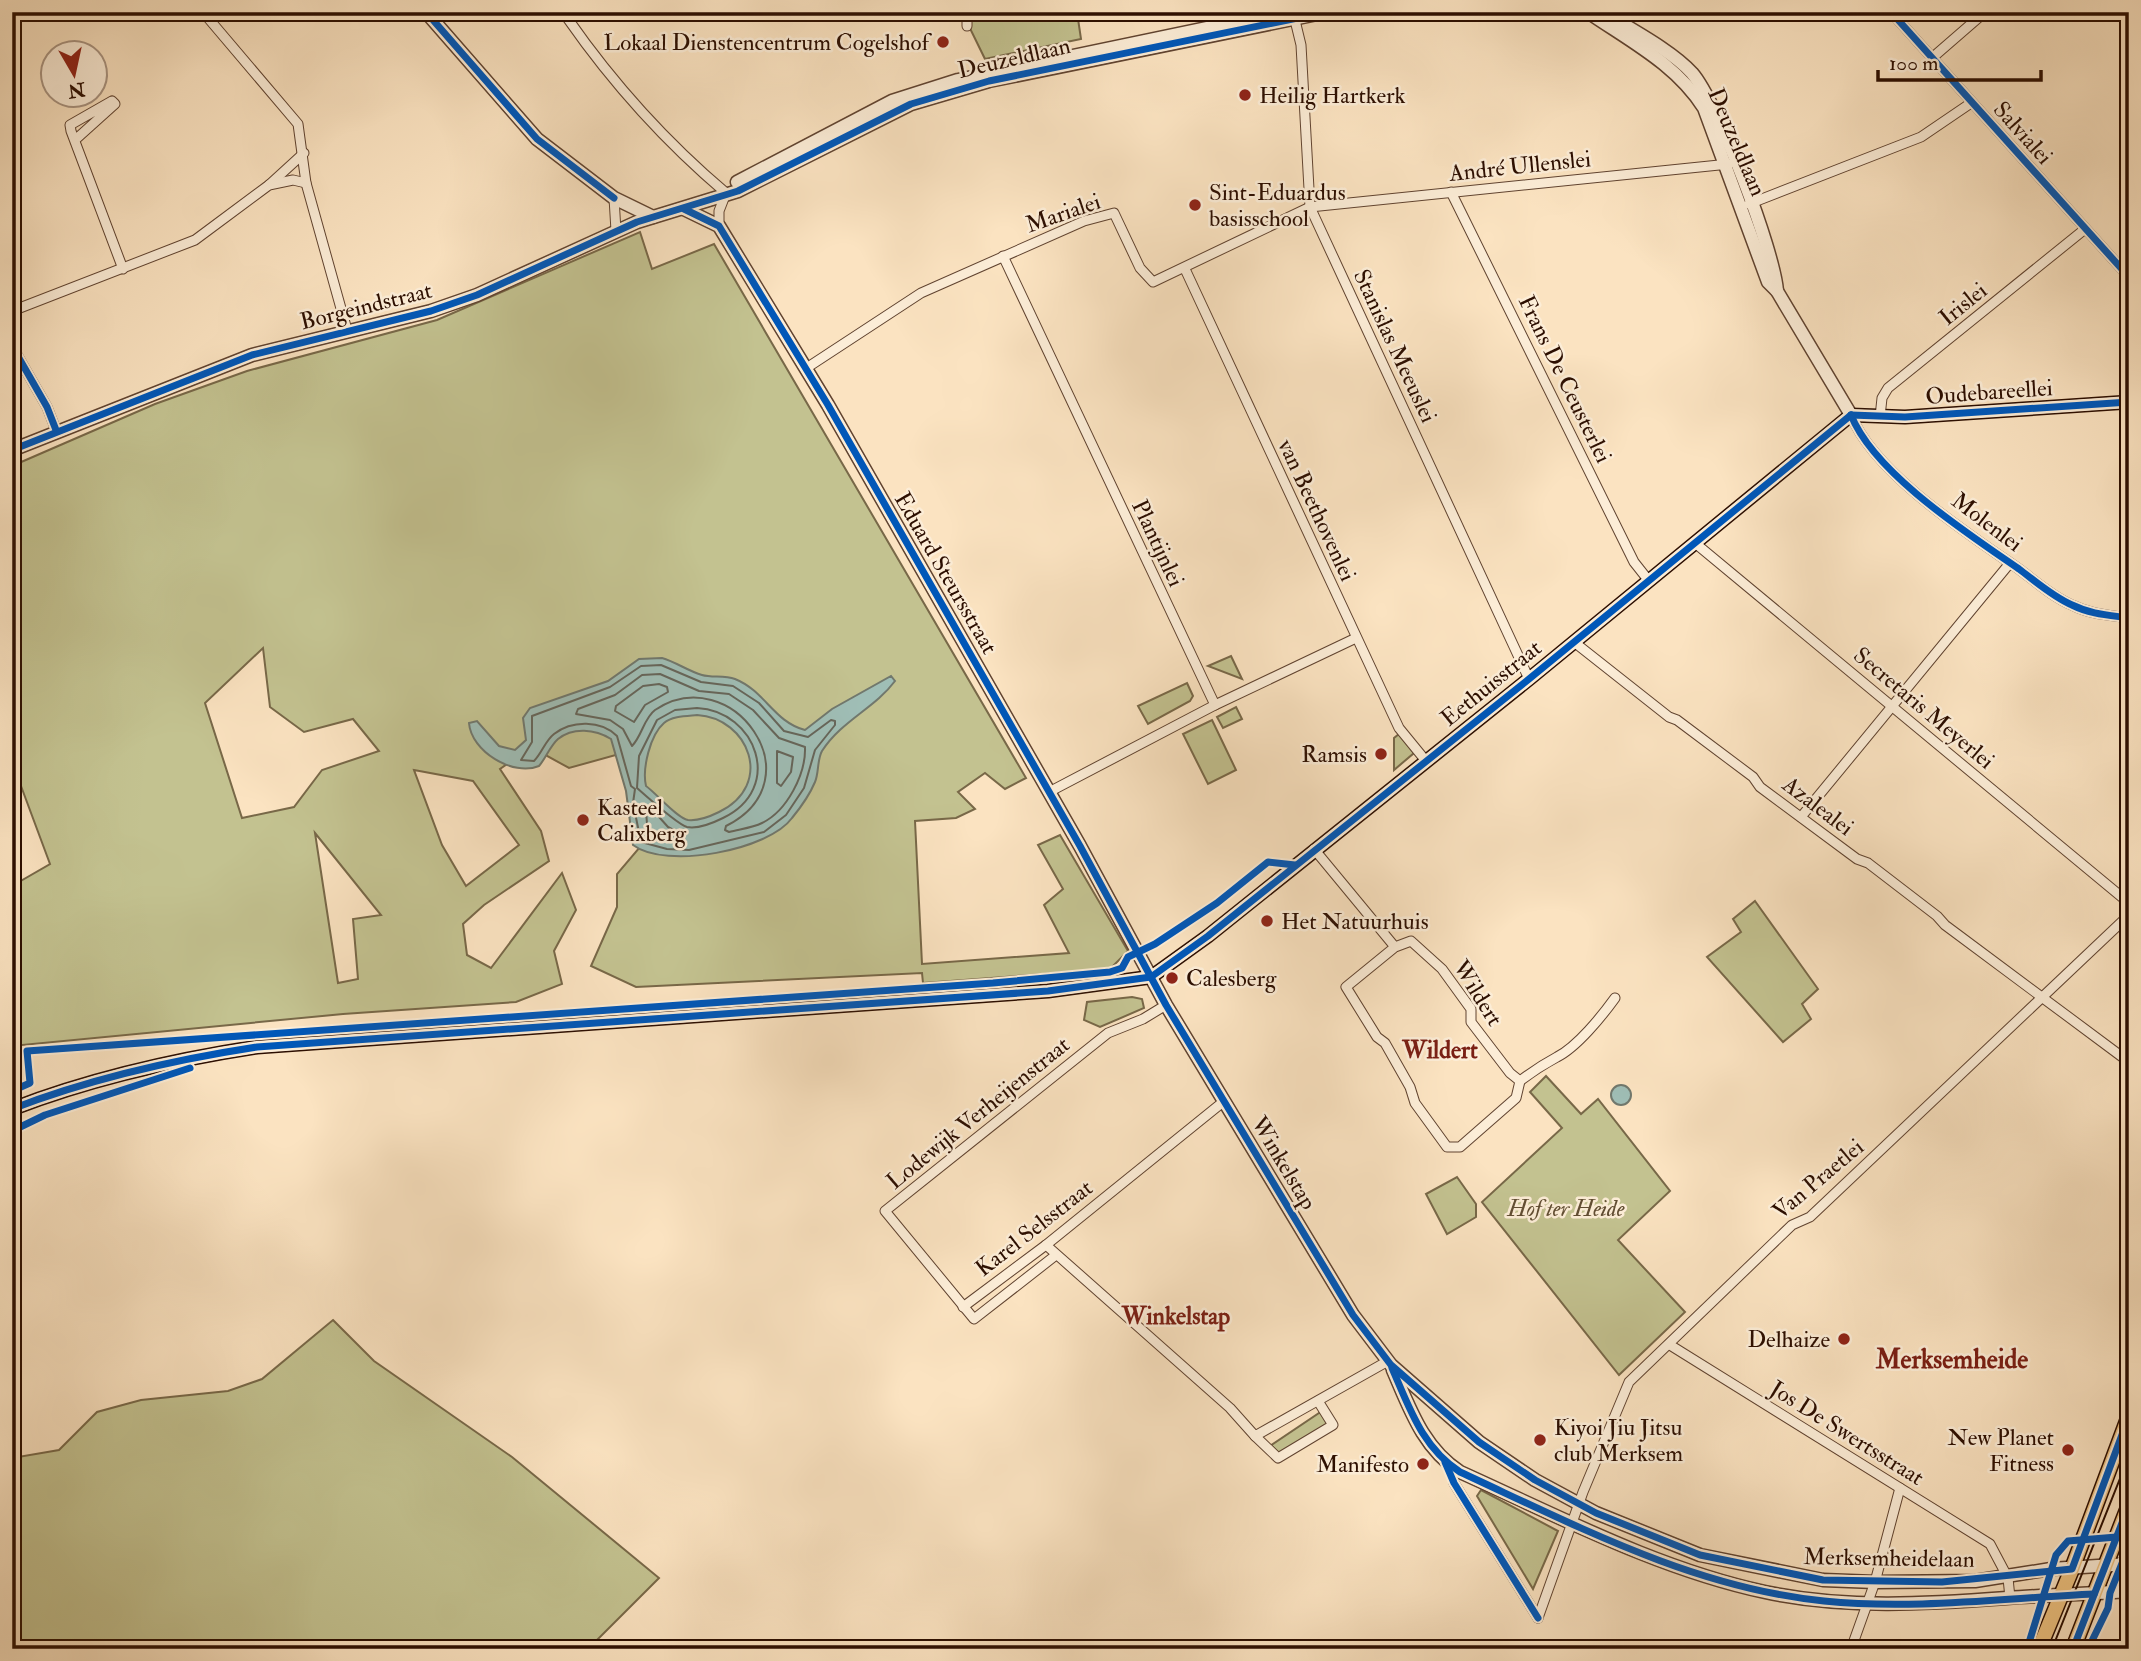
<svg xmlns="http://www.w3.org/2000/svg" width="2141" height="1661" viewBox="0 0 2141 1661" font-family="'IM FELL Double Pica',serif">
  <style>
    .green { fill: #c3c290; stroke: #786848; stroke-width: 2; fill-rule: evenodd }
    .water { fill: #9fbeb6; stroke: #71786d; stroke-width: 2; fill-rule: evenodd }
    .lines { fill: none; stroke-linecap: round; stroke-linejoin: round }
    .shore { stroke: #66665b; stroke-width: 2 }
    .minor-casing { stroke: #604330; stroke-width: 11 }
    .tertiary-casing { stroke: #604330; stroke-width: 15 }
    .secondary-casing { stroke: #2c0e00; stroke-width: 15 }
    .primary-casing { stroke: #2c0e00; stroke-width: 17 }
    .minor { stroke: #fcedd7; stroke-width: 9 }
    .tertiary { stroke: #fcedd7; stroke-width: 12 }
    .secondary { stroke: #fcedd7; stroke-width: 12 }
    .primary { stroke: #eec280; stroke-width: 14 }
    .tram { stroke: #2c0e00; stroke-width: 2 }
    .cycleway-casing { stroke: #fcedd7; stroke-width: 11 }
    .cycleway { stroke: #0057b8; stroke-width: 7 }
    .poi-dot { fill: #8f2418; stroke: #fcedd7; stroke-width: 2.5 }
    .labels { text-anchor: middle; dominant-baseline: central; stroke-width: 5; stroke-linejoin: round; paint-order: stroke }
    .poi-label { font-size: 23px; fill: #2c0e00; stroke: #fcedd7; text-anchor: start }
    .street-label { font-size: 23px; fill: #2c0e00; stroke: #fcedd7 }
    .park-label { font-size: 23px; font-style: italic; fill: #614d32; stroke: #fcedd7 }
    .neighbourhood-label { font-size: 24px; font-weight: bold; fill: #7a1f14; stroke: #fcedd7 }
    .quarter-label { font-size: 26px; font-weight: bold; fill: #7a1f14; stroke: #fcedd7 }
  </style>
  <rect width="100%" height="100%" fill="#fbe3c1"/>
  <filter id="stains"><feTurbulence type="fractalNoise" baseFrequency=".00286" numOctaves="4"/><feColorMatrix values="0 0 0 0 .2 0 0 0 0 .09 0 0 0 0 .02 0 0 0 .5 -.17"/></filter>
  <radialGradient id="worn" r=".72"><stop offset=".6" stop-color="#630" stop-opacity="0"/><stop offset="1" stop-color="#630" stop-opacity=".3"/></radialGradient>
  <g class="green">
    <polygon points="962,12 1077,12 1081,39 985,59"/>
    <path d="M640,232L652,269L714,244L1026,778L1005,789L985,773L958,792L975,809L956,818L915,821L922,964L1069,953L1044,905L1063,889L1038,845L1060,835L1128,951L1110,969L923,983L922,973L636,987L591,966L617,907V874L646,840L630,751L569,768L531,747L500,769L541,831L549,861L484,905L463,924L467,955L491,968L562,873L576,910L554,951L562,984L516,1002L343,1014L12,1046V886L50,864L15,770L12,771V466L155,404L247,371L437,320ZM263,648L270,707L304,732L353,719L379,751L322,770L294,807L242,818L205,703ZM414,770L473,781L519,845L466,886L442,845ZM315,833L381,915L353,919L358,979L338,983Z"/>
    <polygon points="1231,656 1242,679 1208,666"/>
    <polygon points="1187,683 1193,696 1190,701 1148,724 1138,706"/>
    <polygon points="1236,707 1242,719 1223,728 1217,717"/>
    <polygon points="1212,720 1236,770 1208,784 1183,734"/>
    <polygon points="1399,734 1414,753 1394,770 1394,738"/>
    <polygon points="1755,901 1818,989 1802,1004 1811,1019 1783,1042 1707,957 1741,932 1733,919"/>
    <polygon points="1132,997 1142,999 1144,1008 1100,1027 1084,1020 1087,1002"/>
    <polygon points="1546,1076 1581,1114 1598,1099 1670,1191 1618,1240 1685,1312 1619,1375 1482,1202 1562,1128 1530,1092"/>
    <polygon points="1457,1177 1476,1204 1476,1217 1447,1234 1426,1194"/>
    <polygon points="333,1320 374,1361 512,1457 659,1578 588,1649 12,1649 12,1458 59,1450 97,1412 141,1400 228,1391 262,1379"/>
    <polygon points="1322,1411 1328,1425 1280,1454 1270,1446"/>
    <polygon points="1481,1490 1558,1531 1533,1589 1477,1496"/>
  </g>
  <g class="water">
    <path d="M662,658C676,662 688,671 702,675C712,678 724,675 735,679C765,691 774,722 805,730L832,709L891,676L895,681C875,708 841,721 822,751C817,760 819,773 815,782C810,794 801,807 792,818C769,850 666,870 633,845L626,791L611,739C595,729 573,727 558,739C550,746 546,758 539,766C513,777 471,751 469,723L477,721L499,746L515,750L526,740L523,718L530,708L608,681L639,659ZM697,715C749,718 775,785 719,812C711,816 698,821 688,820C677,818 657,794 646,786C642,769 650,735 664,723C672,716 687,716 697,715Z"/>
    <circle cx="1621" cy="1095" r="10"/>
  </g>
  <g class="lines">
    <g class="shore">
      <path d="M661,665L701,682L733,686L759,703L784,731L808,737L831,720L835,721V725L815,750L804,788L786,815L764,832L689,850L667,849L641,842L633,803L635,789L631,786L617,736C601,720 572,720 554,734C545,741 542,753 534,761L521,760L532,742V716L610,687L641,666Z"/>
      <path d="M660,674L699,691L729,694L753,710L779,738L805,747C806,774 787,811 762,823C752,828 740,829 729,832L725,830L726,826C819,779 731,659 655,710C644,718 642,736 632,746L623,729L610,720L576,714L578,709L615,695L642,675Z"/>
      <polygon points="659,684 667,687 668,692 645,705 634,722 615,711 616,706 643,686"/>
      <path d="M697,708C756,711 785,788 723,818C713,823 698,829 687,827C679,825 646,796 637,788L639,756L657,720L675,710Z"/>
      <polygon points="777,751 793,757 791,772 781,786 777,783"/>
      <polygon points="651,808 668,827 683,835 683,840 648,836 646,811"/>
    </g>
    <g class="minor-casing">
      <g id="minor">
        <polyline points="203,12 298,124 306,183 347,330"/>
        <polyline points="1293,12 1301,45 1310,207 1529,679"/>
        <polyline points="1891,12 2129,277"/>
        <path d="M568,19C612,82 667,143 726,193L719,211V226"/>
        <polyline points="967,26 967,12"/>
        <polyline points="1932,58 1985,12"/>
        <polyline points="75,140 115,104 112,101 70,125 71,131 123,269"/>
        <polyline points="269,185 304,153"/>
        <polyline points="1451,192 1634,562 1649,581"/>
        <polyline points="614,198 616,231"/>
        <polyline points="1749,204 1921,137 1971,103"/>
        <polyline points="1003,256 1215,705 1356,638"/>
        <polyline points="1185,269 1399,728 1426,761"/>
        <polyline points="12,311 195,240 269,185 293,180 306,183"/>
        <polyline points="12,346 47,407 56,430"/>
        <polyline points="805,369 921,293 1084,221 1114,213 1140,268 1153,282 1310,207 1729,164"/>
        <path d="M1851,415C1874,473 1967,533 2019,569C2035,581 2053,597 2072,605C2090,614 2108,615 2129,618"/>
        <polyline points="1880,417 1882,398 1888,388 2085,229"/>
        <polyline points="1695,543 2129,903"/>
        <polyline points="1574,642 1669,717 1677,720 1753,777 1760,787 1857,859 1868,863 1937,916 1945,925 2129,1062"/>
        <polyline points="1049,792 1215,705"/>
        <polyline points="1801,817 2010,563"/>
        <polyline points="1314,849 1395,947 1346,987 1377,1037 1385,1043 1410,1087 1415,1103 1447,1147 1460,1147 1516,1098 1520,1081 1510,1073 1471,1022 1471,1009 1442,969 1411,941 1395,947"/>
        <path d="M1520,1081C1533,1071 1544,1064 1557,1057C1577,1047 1602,1016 1615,998"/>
        <polyline points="1046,1245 1230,1408 1255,1436 1388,1361"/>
        <polyline points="1056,1255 974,1319 885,1211 1108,1033 1143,1019 1166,1005"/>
        <polyline points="963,1307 1046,1245 1223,1102"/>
        <polyline points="1670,1345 1990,1544 2008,1578 2010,1598"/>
        <polyline points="1255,1436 1278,1458 1333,1425 1318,1401"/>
        <polyline points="1454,1483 1538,1618"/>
        <polyline points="1538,1618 1583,1492 1629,1382 1792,1225 1810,1217 2129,915"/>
        <polyline points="1851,1649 1875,1582 1900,1488"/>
      </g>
    </g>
    <g class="tertiary-casing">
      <g id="tertiary">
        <polyline points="426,12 537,139 614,198 653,217"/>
        <path d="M1588,12C1630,41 1676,64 1704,108L1768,282L1777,291L1851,415"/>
        <path d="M1603,12C1630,29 1671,50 1692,73C1718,103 1774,251 1777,291"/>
        <polyline points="737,182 892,101 958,80 1284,12"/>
        <polyline points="684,209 719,226 828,405 1080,846 1166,1005 1353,1315 1391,1365 1479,1442 1535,1480 1596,1513 1700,1555 1823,1580 1875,1582 1975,1581 2051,1569 2129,1564"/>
        <polyline points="12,450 252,355 431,311 477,295 637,222 738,191 911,104 989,81 1327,12"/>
        <path d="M1393,1370C1410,1409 1423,1448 1460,1472C1560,1517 1658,1569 1765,1592C1845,1609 1927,1604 2007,1598C2048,1595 2088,1594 2129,1591"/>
      </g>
    </g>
    <g class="secondary-casing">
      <path id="secondary" d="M12,1109C92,1078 172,1060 257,1047L1048,991L1151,977L1208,936L1529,679L1851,415L1905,417L2129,402"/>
    </g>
    <g class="primary-casing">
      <g id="primary">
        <polyline points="2039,1649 2072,1569 2129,1416"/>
        <polyline points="2073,1649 2129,1505"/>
      </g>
    </g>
    <use href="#minor" class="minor"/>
    <use href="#tertiary" class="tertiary"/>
    <use href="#secondary" class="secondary"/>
    <use href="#primary" class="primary"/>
    <polyline class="tram" points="2052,1649 2129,1456"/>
    <g class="cycleway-casing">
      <g id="cycleway">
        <polyline points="426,12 537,139 614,198"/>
        <polyline points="1891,12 2129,277"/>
        <polyline points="684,209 719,226 828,405 1080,846 1166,1005 1353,1315 1391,1365 1479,1442 1535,1480 1596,1513 1700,1555 1823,1580 1942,1582 2072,1569 2129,1416"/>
        <polyline points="12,346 47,407 56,430"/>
        <path d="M1851,415C1874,473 1967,533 2019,569C2035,581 2053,597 2072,605C2090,614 2108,615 2129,618"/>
        <polyline points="1851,415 1905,417 2129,402"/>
        <polyline points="12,450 252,355 431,311 477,295 637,222 738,191 911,104 989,81 1327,12"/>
        <polyline points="12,1091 30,1083 27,1051 993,983 1110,972 1122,968 1128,957 1155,944 1217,903 1268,862 1295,865"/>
        <path d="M12,1109C92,1078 172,1060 257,1047L1048,991L1151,977L1208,936L1529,679L1851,415"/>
        <polyline points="12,1131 45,1115 190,1068"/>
        <path d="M1392,1368C1410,1409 1422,1447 1460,1472C1577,1526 1694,1588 1824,1601C1914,1610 2005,1598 2094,1594"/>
        <polyline points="1445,1462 1454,1483 1538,1618"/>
        <polyline points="2027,1649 2056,1555 2068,1541 2129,1536"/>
        <polyline points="2073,1649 2129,1505"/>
        <polyline points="2088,1649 2108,1608 2110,1593 2129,1546"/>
      </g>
    </g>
    <use href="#cycleway" class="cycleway"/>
  </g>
  <g class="poi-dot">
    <circle cx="943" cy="42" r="7"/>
    <circle cx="1245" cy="95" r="7"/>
    <circle cx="1195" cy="205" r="7"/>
    <circle cx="1381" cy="754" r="7"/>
    <circle cx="583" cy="820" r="7"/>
    <circle cx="1267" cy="921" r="7"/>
    <circle cx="1172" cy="978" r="7"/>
    <circle cx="1844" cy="1339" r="7"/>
    <circle cx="1540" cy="1440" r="7"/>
    <circle cx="2068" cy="1450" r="7"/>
    <circle cx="1423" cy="1464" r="7"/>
  </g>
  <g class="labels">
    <g class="poi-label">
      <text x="929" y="42" text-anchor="end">Lokaal Dienstencentrum Cogelshof</text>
      <text x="1259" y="95">Heilig Hartkerk</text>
      <text x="1209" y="192">Sint-Eduardus<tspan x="1209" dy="26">basisschool</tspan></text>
      <text x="1367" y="754" text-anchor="end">Ramsis</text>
      <text x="597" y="807">Kasteel<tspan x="597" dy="26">Calixberg</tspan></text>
      <text x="1281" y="921">Het Natuurhuis</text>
      <text x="1186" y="978">Calesberg</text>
      <text x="1830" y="1339" text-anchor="end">Delhaize</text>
      <text x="1554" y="1427">Kiyoi Jiu Jitsu<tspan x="1554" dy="26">club Merksem</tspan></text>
      <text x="2054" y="1437" text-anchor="end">New Planet<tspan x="2054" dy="26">Fitness</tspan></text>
      <text x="1409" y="1464" text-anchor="end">Manifesto</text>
    </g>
    <g class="street-label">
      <text transform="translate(1014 58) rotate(-13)">Deuzeldlaan</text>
      <text transform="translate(2023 133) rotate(48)">Salvialei</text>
      <text transform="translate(1737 142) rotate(67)">Deuzeldlaan</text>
      <text transform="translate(1520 166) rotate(-6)">André Ullenslei</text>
      <text transform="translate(1063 213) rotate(-19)">Marialei</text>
      <text transform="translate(1963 304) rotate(-39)">Irislei</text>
      <text transform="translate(366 306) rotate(-14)">Borgeindstraat</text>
      <text transform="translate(1395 346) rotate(65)">Stanislas Meeuslei</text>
      <text transform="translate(1565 379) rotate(64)">Frans De Ceusterlei</text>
      <text transform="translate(1989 392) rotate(-4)">Oudebareellei</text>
      <text transform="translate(1317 510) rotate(65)">van Beethovenlei</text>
      <text transform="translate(1987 522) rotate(37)">Molenlei</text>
      <text transform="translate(1158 543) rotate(65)">Plantijnlei</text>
      <text transform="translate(946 573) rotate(60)">Eduard Steursstraat</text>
      <text transform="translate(1491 683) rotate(-39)">Eethuisstraat</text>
      <text transform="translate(1924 708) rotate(40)">Secretaris Meyerlei</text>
      <text transform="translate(1818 806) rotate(37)">Azalealei</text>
      <text transform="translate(1478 993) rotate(58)">Wildert</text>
      <text transform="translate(978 1113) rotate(-39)">Lodewijk Verheijenstraat</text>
      <text transform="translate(1284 1163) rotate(59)">Winkelstap</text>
      <text transform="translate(1818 1179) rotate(-40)">Van Praetlei</text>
      <text transform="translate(1034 1228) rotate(-38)">Karel Selsstraat</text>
      <text transform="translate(1847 1433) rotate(32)">Jos De Swertsstraat</text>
      <text transform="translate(1889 1558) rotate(1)">Merksemheidelaan</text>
    </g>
    <g class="park-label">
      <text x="1566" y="1208">Hof ter Heide</text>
    </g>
    <g class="neighbourhood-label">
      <text x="1440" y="1050">Wildert</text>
      <text x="1176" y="1316">Winkelstap</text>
    </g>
    <g class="quarter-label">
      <text x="1952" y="1360">Merksemheide</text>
    </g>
  </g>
  <rect width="2141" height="1661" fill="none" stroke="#fbe3c1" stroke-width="42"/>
  <rect x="14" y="14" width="2113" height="1633" fill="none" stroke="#2c0e00" stroke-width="3.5"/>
  <rect x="21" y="21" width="2099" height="1619" fill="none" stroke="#2c0e00" stroke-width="2"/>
  <g transform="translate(74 74) rotate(171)"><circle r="33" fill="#fcedd7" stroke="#a99481" stroke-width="2"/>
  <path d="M0-5L12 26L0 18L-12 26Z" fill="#8f2418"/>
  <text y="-10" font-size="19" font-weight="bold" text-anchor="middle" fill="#2c0e00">N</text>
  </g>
  <path d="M1878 70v10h163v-10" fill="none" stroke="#2c0e00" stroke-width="3.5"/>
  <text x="1889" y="70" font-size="21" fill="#2c0e00" stroke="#fcedd7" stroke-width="5" paint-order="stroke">100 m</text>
  <rect width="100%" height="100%" filter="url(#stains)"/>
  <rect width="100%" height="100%" fill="url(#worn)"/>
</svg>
